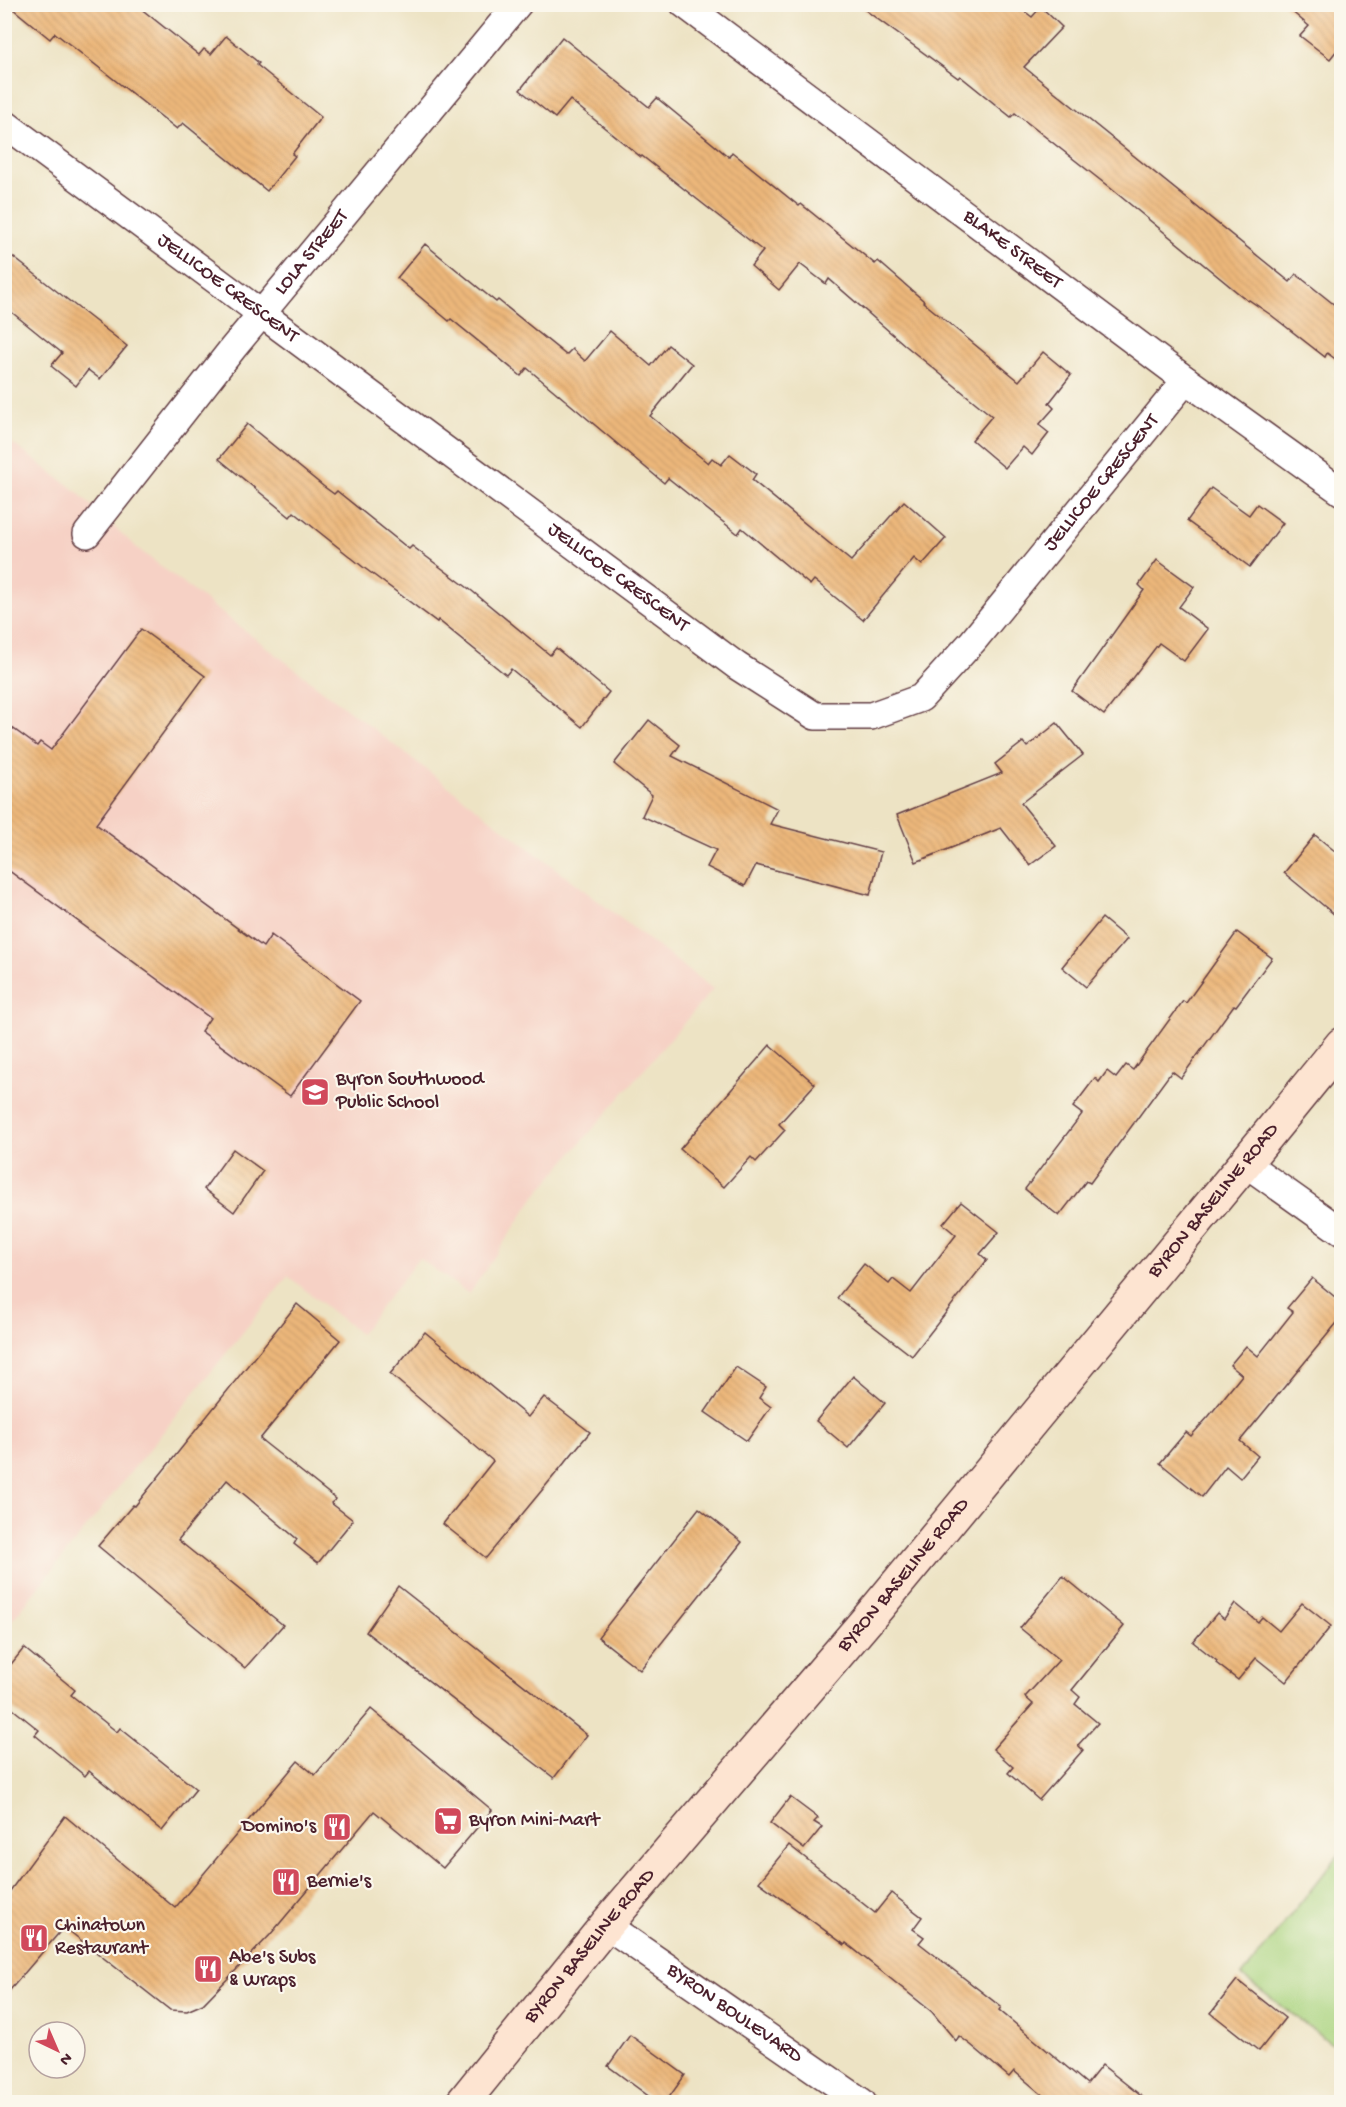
<svg xmlns="http://www.w3.org/2000/svg" width="1346" height="2107" viewBox="0 0 1346 2107" font-family="'Gochi Hand',sans-serif">
  <style>
    .built { fill: #f6d1c5 }
    .park { fill: #aad480; stroke: #7a7a56; stroke-width: 1.5 }
    .building { fill: url(#building-back-hatch) }
    .lines { fill: none; stroke-linecap: round; stroke-linejoin: round }
    .street-casing { stroke: #623c42; stroke-width: 30 }
    .secondary-casing { stroke: #623c42; stroke-width: 36 }
    .street { stroke: #fff; stroke-width: 27 }
    .secondary { stroke: #fde4d1; stroke-width: 33 }
    .labels { text-anchor: middle; dominant-baseline: central; stroke-width: 4.5; stroke-linejoin: round; paint-order: stroke }
    .street-label { font-size: 20px; fill: #4a1f2b; stroke: #fbf7ec }
    .poi-label { font-size: 20px; fill: #4a1f2b; stroke: #fbf7ec; text-anchor: start }
  </style>
  <defs>
    <pattern id="building-back-hatch" width="6" height="6" patternUnits="userSpaceOnUse" patternTransform="scale(1.5)"><rect width="6" height="6" fill="#ecb77a"/><path d="M-1 5l2 2M0 0l6 6M5-1l2 2" fill="none" stroke="#cc9d6a"/></pattern>
  </defs>
  <rect width="100%" height="100%" fill="#fbf7ec"/>
  <filter id="ink" filterUnits="userSpaceOnUse"><feTurbulence type="fractalNoise" baseFrequency=".0167" numOctaves="2"/><feDisplacementMap in="SourceGraphic" scale="12" xChannelSelector="R" yChannelSelector="G"/><feConvolveMatrix kernelMatrix="1 2 1 2 8 2 1 2 1" color-interpolation-filters="sRGB"/></filter>
  <filter id="wash" filterUnits="userSpaceOnUse"><feTurbulence type="fractalNoise" baseFrequency=".008" numOctaves="4" result="noise"/><feDisplacementMap in="SourceGraphic" scale="24" xChannelSelector="R" yChannelSelector="G"/><feGaussianBlur stdDeviation="1.35" result="paint"/><feColorMatrix in="noise" values="0 0 0 0 0 0 0 0 0 0 0 0 0 0 0 0 0 1.4 0 .05"/><feComposite in="paint" operator="in"/></filter>
  <g filter="url(#wash)">
    <rect width="100%" height="100%" fill="#ede3c4"/>
    <polygon class="built" points="4,437 76,491 137,548 713,989 536,1195 469,1294 419,1258 360,1334 288,1276 5,1629"/>
    <polygon class="park" points="1341,1852 1341,2051 1242,1976"/>
    <g id="blocks">
      <g class="building">
        <polygon points="7,4 135,4 199,55 204,49 211,54 226,36 259,63 257,65 321,117 292,154 295,156 267,191 183,123 177,129 55,33 50,39"/>
        <polygon points="857,4 1015,4 1032,17 1041,7 1062,27 1024,67 1290,282 1296,274 1341,310 1341,363 1327,353 1325,357 1271,315 1249,300 1248,301 1109,187 1015,113 1011,117 960,76 958,78"/>
        <polygon points="1283,4 1341,4 1341,45 1330,59 1300,36 1309,26"/>
        <polygon points="562,37 649,107 657,98 729,157 732,152 799,206 801,204 875,264 878,261 924,301 923,302 1019,381 1043,352 1071,375 1049,403 1054,408 1039,425 1049,433 1032,455 1023,447 1005,468 972,440 992,416 906,346 829,279 826,284 800,264 779,290 751,266 763,251 642,156 641,157 570,100 555,118 520,90"/>
        <polygon points="425,244 496,302 498,300 566,355 572,349 585,361 610,331 651,366 668,345 692,364 650,416 708,463 712,458 721,465 730,454 756,474 752,480 851,561 904,501 946,538 922,565 914,558 863,620 814,580 810,585 742,528 738,534 668,478 664,483 527,368 521,376 451,319 449,321 397,278"/>
        <polygon points="4,250 127,346 100,379 88,370 76,386 51,366 62,353 4,306"/>
        <polygon points="247,424 323,486 334,494 337,491 409,549 412,546 472,591 550,655 556,648 609,692 582,727 511,669 506,675 438,620 437,622 363,567 294,512 290,517 219,459"/>
        <polygon points="1211,488 1249,515 1257,504 1283,523 1250,567 1187,521"/>
        <polygon points="1157,560 1194,587 1179,607 1208,629 1184,661 1159,643 1104,715 1072,691 1144,590 1139,585"/>
        <polygon points="141,629 205,676 96,824 263,947 271,935 360,1001 290,1096 201,1031 210,1018 4,867 4,722 37,746 40,742 51,750"/>
        <polygon points="649,720 680,745 672,756 778,809 770,824 881,852 870,895 756,865 745,886 707,867 716,850 642,816 652,795 614,764"/>
        <polygon points="1057,723 1083,755 1021,803 1056,846 1030,865 1001,828 916,862 897,815 1002,773 995,764 1023,742 1027,747"/>
        <polygon points="1315,835 1341,856 1341,920 1284,873"/>
        <polygon points="1102,918 1127,939 1086,987 1062,967"/>
        <polygon points="1237,932 1272,958 1236,1006 1234,1005 1181,1078 1172,1071 1090,1183 1086,1181 1059,1216 1025,1189 1082,1114 1073,1107 1095,1078 1099,1082 1107,1071 1116,1078 1126,1065 1133,1070 1183,1001 1186,1003"/>
        <polygon points="770,1045 815,1084 779,1124 785,1130 756,1162 751,1157 724,1187 680,1149"/>
        <polygon points="233,1149 263,1171 234,1212 204,1189"/>
        <polygon points="961,1202 999,1232 980,1254 987,1260 912,1356 837,1298 864,1264 889,1284 893,1279 911,1293 956,1235 943,1224"/>
        <polygon points="1312,1278 1341,1302 1341,1318 1240,1441 1258,1456 1240,1478 1226,1466 1202,1497 1160,1463 1186,1432 1191,1436 1209,1416 1242,1375 1230,1365 1246,1346 1258,1356 1293,1312 1287,1308"/>
        <polygon points="297,1304 340,1340 260,1439 336,1499 331,1503 353,1520 318,1563 294,1544 297,1539 227,1480 178,1540 283,1625 245,1668 98,1546 133,1505 135,1506"/>
        <polygon points="425,1332 528,1417 544,1397 590,1432 486,1558 443,1524 493,1461 390,1374"/>
        <polygon points="736,1367 766,1387 759,1398 771,1407 747,1441 705,1412"/>
        <polygon points="853,1376 885,1403 848,1448 816,1421"/>
        <polygon points="699,1508 742,1542 640,1670 598,1637"/>
        <polygon points="1063,1576 1124,1626 1072,1690 1080,1697 1075,1704 1098,1723 1078,1745 1083,1750 1039,1800 1008,1773 1013,1767 993,1749 1033,1704 1025,1697 1059,1660 1020,1628"/>
        <polygon points="398,1586 587,1735 554,1778 366,1632"/>
        <polygon points="1235,1603 1258,1622 1262,1617 1279,1631 1302,1603 1331,1626 1286,1682 1256,1658 1238,1680 1216,1663 1217,1661 1193,1642 1217,1613 1224,1619"/>
        <polygon points="24,1648 75,1690 71,1695 117,1732 120,1728 196,1789 162,1831 89,1771 85,1776 35,1735 39,1730 4,1702 4,1673"/>
        <polygon points="371,1709 492,1810 443,1868 374,1811 270,1935 203,2004 187,2011 170,2010 64,1927 4,1997 4,1899 65,1816 175,1908 298,1761 315,1775"/>
        <polygon points="790,1797 818,1818 814,1822 822,1827 804,1849 770,1823"/>
        <polygon points="789,1845 875,1913 891,1893 922,1917 913,1929 924,1937 919,1943 1001,2007 999,2010 1087,2084 1102,2065 1150,2103 1052,2103 1014,2071 1009,2077 971,2045 959,2036 956,2041 932,2012 846,1943 845,1945 759,1882"/>
        <polygon points="1237,1980 1285,2018 1259,2051 1211,2013"/>
        <polygon points="630,2035 685,2075 665,2103 658,2103 608,2066"/>
      </g>
    </g>
  </g>
  <g filter="url(#ink)">
    <use href="#blocks" fill-opacity="0" stroke="#623c42" stroke-width="1.5"/>
    <g class="lines">
      <g class="street-casing">
        <g id="street">
          <path id="s1" d="M684,4L1186,380L1342,492"/>
          <path id="s2" d="M4,123L737,666L815,716H871L921,698L973,641L1186,380"/>
          <path id="s3" d="M87,534L233,348L518,4"/>
          <polyline points="1245,1163 1342,1232"/>
          <path id="s4" d="M606,1925L862,2102"/>
        </g>
      </g>
      <g class="secondary-casing">
        <g id="secondary">
          <path id="s5" d="M463,2102L606,1925L878,1607L1245,1163L1342,1044"/>
        </g>
      </g>
      <use href="#street" class="street"/>
      <use href="#secondary" class="secondary"/>
    </g>
  </g>
  <defs>
    <g id="school-square" transform="scale(1.5)"><rect x="-9" y="-9" width="18" height="18" rx="4" fill="#d1495b" stroke="#fbf7ec"/><path d="M0-5L7-2L0 1L-7-2ZM-4 1L0 2.5L4 1V4Q0 6-4 4Z" fill="#fff"/></g>
    <g id="supermarket-square" transform="scale(1.5)"><rect x="-9" y="-9" width="18" height="18" rx="4" fill="#d1495b" stroke="#fbf7ec"/><path d="M-6-5.5h2.5l.6 2H6L4.5 2H-2.5L-4.4-4H-6ZM-1.5 3.2a1.3 1.3 0 1 0 .1 0ZM3 3.2a1.3 1.3 0 1 0 .1 0Z" fill="#fff"/></g>
    <g id="restaurant-square" transform="scale(1.5)"><rect x="-9" y="-9" width="18" height="18" rx="4" fill="#d1495b" stroke="#fbf7ec"/><path d="M-5-6h1v4h1v-4h1v4h1v-4h1v5L-1.5 .5V6h-2V.5L-5-1ZM5-6V6H3V1.5H1.5Q1.5-4 5-6Z" fill="#fff"/></g>
  </defs>
  <g fill-rule="evenodd">
    <use href="#school-square" x="315" y="1092"/>
    <use href="#supermarket-square" x="448" y="1821"/>
    <use href="#restaurant-square" x="337" y="1827"/>
    <use href="#restaurant-square" x="286" y="1882"/>
    <use href="#restaurant-square" x="34" y="1938"/>
    <use href="#restaurant-square" x="208" y="1969"/>
  </g>
  <g class="labels">
    <g class="street-label">
      <text stroke="none"><textPath href="#s1" startOffset="410">BLAKE STREET</textPath></text>
      <text stroke="none"><textPath href="#s3" startOffset="360">LOLA STREET</textPath></text>
      <text stroke="none"><textPath href="#s2" startOffset="278">JELLICOE CRESCENT</textPath></text>
      <text stroke="none"><textPath href="#s2" startOffset="1395">JELLICOE CRESCENT</textPath></text>
      <text stroke="none"><textPath href="#s2" startOffset="764">JELLICOE CRESCENT</textPath></text>
      <text stroke="none"><textPath href="#s5" startOffset="1173">BYRON BASELINE ROAD</textPath></text>
      <text stroke="none"><textPath href="#s5" startOffset="687">BYRON BASELINE ROAD</textPath></text>
      <text stroke="none"><textPath href="#s5" startOffset="201">BYRON BASELINE ROAD</textPath></text>
      <text stroke="none"><textPath href="#s4" startOffset="156">BYRON BOULEVARD</textPath></text>
    </g>
    <g class="poi-label">
      <text x="336" y="1080">Byron Southwood<tspan x="336" dy="23">Public School</tspan></text>
      <text x="469" y="1821">Byron Mini-Mart</text>
      <text x="316" y="1827" text-anchor="end">Domino's</text>
      <text x="307" y="1882">Bernie's</text>
      <text x="55" y="1926">Chinatown<tspan x="55" dy="23">Restaurant</tspan></text>
      <text x="229" y="1958">Abe's Subs<tspan x="229" dy="23">&amp; Wraps</tspan></text>
    </g>
  </g>
  <rect width="1346" height="2107" fill="none" stroke="#fbf7ec" stroke-width="24"/>
  <g transform="translate(57 2050) rotate(136)"><circle r="28" fill="#fbf7ec" stroke="#b4a19f" stroke-width="1.5"/>
  <path d="M0-4.5L10 22L0 15L-10 22Z" fill="#d1495b"/>
  <text y="-9" font-size="16" font-weight="bold" text-anchor="middle" fill="#4a1f2b">N</text>
  </g>
</svg>
